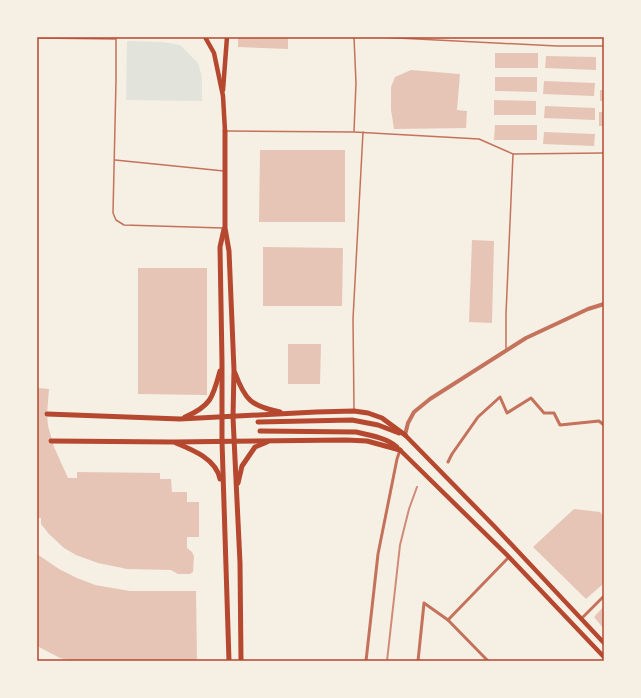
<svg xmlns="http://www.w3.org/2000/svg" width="641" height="698" viewBox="0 0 641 698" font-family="'Times New Roman',serif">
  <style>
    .green { fill: #e2e4dc }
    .building { fill: #e6c5b7 }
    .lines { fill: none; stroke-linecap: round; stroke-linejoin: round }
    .service { stroke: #c5725c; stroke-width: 1.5 }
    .minor { stroke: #c5725c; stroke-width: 3 }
    .tertiary { stroke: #c5725c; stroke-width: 4 }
    .secondary { stroke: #b5482f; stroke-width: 4.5 }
    .primary { stroke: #b5482f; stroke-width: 5 }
    .rail { stroke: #cf8b77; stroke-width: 2 }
    .neatline { fill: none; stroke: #b5482f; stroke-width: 1.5 }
  </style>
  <rect width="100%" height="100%" fill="#f6efe4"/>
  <polygon class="green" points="127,41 163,42 180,45 198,63 202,77 202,101 126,100"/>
  <g class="building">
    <polygon points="238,37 288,37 288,49 238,47"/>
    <rect x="495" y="53" width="43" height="15"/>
    <polygon points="546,56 596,57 596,70 545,68"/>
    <polygon points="411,70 460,74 457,110 467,111 466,128 394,129 391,110 391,87 395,77"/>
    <polygon points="495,77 537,77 537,92 495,91"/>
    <polygon points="544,81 595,83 594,96 543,94"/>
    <rect x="600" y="90" width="4" height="11"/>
    <polygon points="494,100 536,101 536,115 494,115"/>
    <polygon points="545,106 595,108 595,120 544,118"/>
    <rect x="599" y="112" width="5" height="14"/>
    <polygon points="495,125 537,125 537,140 494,140"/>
    <polygon points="544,132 595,134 594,146 543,144"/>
    <polygon points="260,150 345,150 345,222 259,222"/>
    <polygon points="472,240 494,241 492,323 469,322"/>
    <polygon points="263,247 343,248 342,306 263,306"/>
    <polygon points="138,268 207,268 207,395 138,394"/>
    <polygon points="288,344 321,344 320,384 288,384"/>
    <polygon points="37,388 49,389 47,414 48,426 54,447 68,478 77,478 77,472 160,473 160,479 171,479 172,492 187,492 187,502 199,502 199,537 187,537 187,548 192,552 194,556 193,572 190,574 178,574 171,570 127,569 98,563 76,555 64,548 49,534 41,524 41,518 37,518"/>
    <polygon points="574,509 600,512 604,517 604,583 586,599 533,547"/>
    <polygon points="37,554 59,569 77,578 95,585 130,591 196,591 197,661 72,661 60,658 37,646"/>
    <polygon points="604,606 604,629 594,617"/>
  </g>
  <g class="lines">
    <g class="service">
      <polyline points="116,37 116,81 113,213 116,220 124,225 223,228"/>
      <polyline points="354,37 356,83 354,131"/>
      <polyline points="378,37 557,46 604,46"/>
      <polyline points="37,38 115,39"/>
      <polyline points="227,131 354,132 479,139 513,154 506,314 506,349"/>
      <polyline points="513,154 604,153"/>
      <polyline points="115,160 224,171"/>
      <polyline points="354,409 353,319 363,132"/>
    </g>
    <g class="minor">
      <polyline points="448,462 452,454 478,417 500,397 507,413 531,398 544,413 554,413 560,425 599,421 604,425"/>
      <polyline points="581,619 604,596"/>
      <polyline points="448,620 488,661"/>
      <polyline points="366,661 378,554 397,459 400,450"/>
      <polyline points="418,661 424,603 448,620 509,557"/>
    </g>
    <polyline class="tertiary" points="405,435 408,423 414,412 430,399 526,338 588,309 604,304"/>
    <g class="secondary">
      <polyline points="205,37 214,53 223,96 225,131"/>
      <polyline points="223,90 227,37"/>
      <polyline points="405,435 495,527 604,643"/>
      <polyline points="400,450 509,557 604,657"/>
    </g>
    <g class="primary">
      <polyline points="225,131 225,228 229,251 234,370 233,417 240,563 241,661"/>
      <polyline points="224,229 220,247 222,362 222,441 229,661"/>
      <path d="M235,373C245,400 251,406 280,412"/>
      <polyline points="47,414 180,419 316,412 354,411 368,413 382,418 405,435"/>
      <path d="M185,417C211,406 213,397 220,371"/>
      <polyline points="258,422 352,420 378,425 399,433"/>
      <path d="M260,431L356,432C370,435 387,438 397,447"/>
      <polyline points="51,441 173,442 346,440 367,441 400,450"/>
      <path d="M176,443C193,450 216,459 220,479"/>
      <polyline points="238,483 242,466 255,447 267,442"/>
    </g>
    <polyline class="rail" points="387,661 400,545 409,509 417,487"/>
  </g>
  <rect width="641" height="698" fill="none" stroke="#f6efe4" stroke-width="76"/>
  <rect x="38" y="38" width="565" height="622" class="neatline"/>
</svg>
